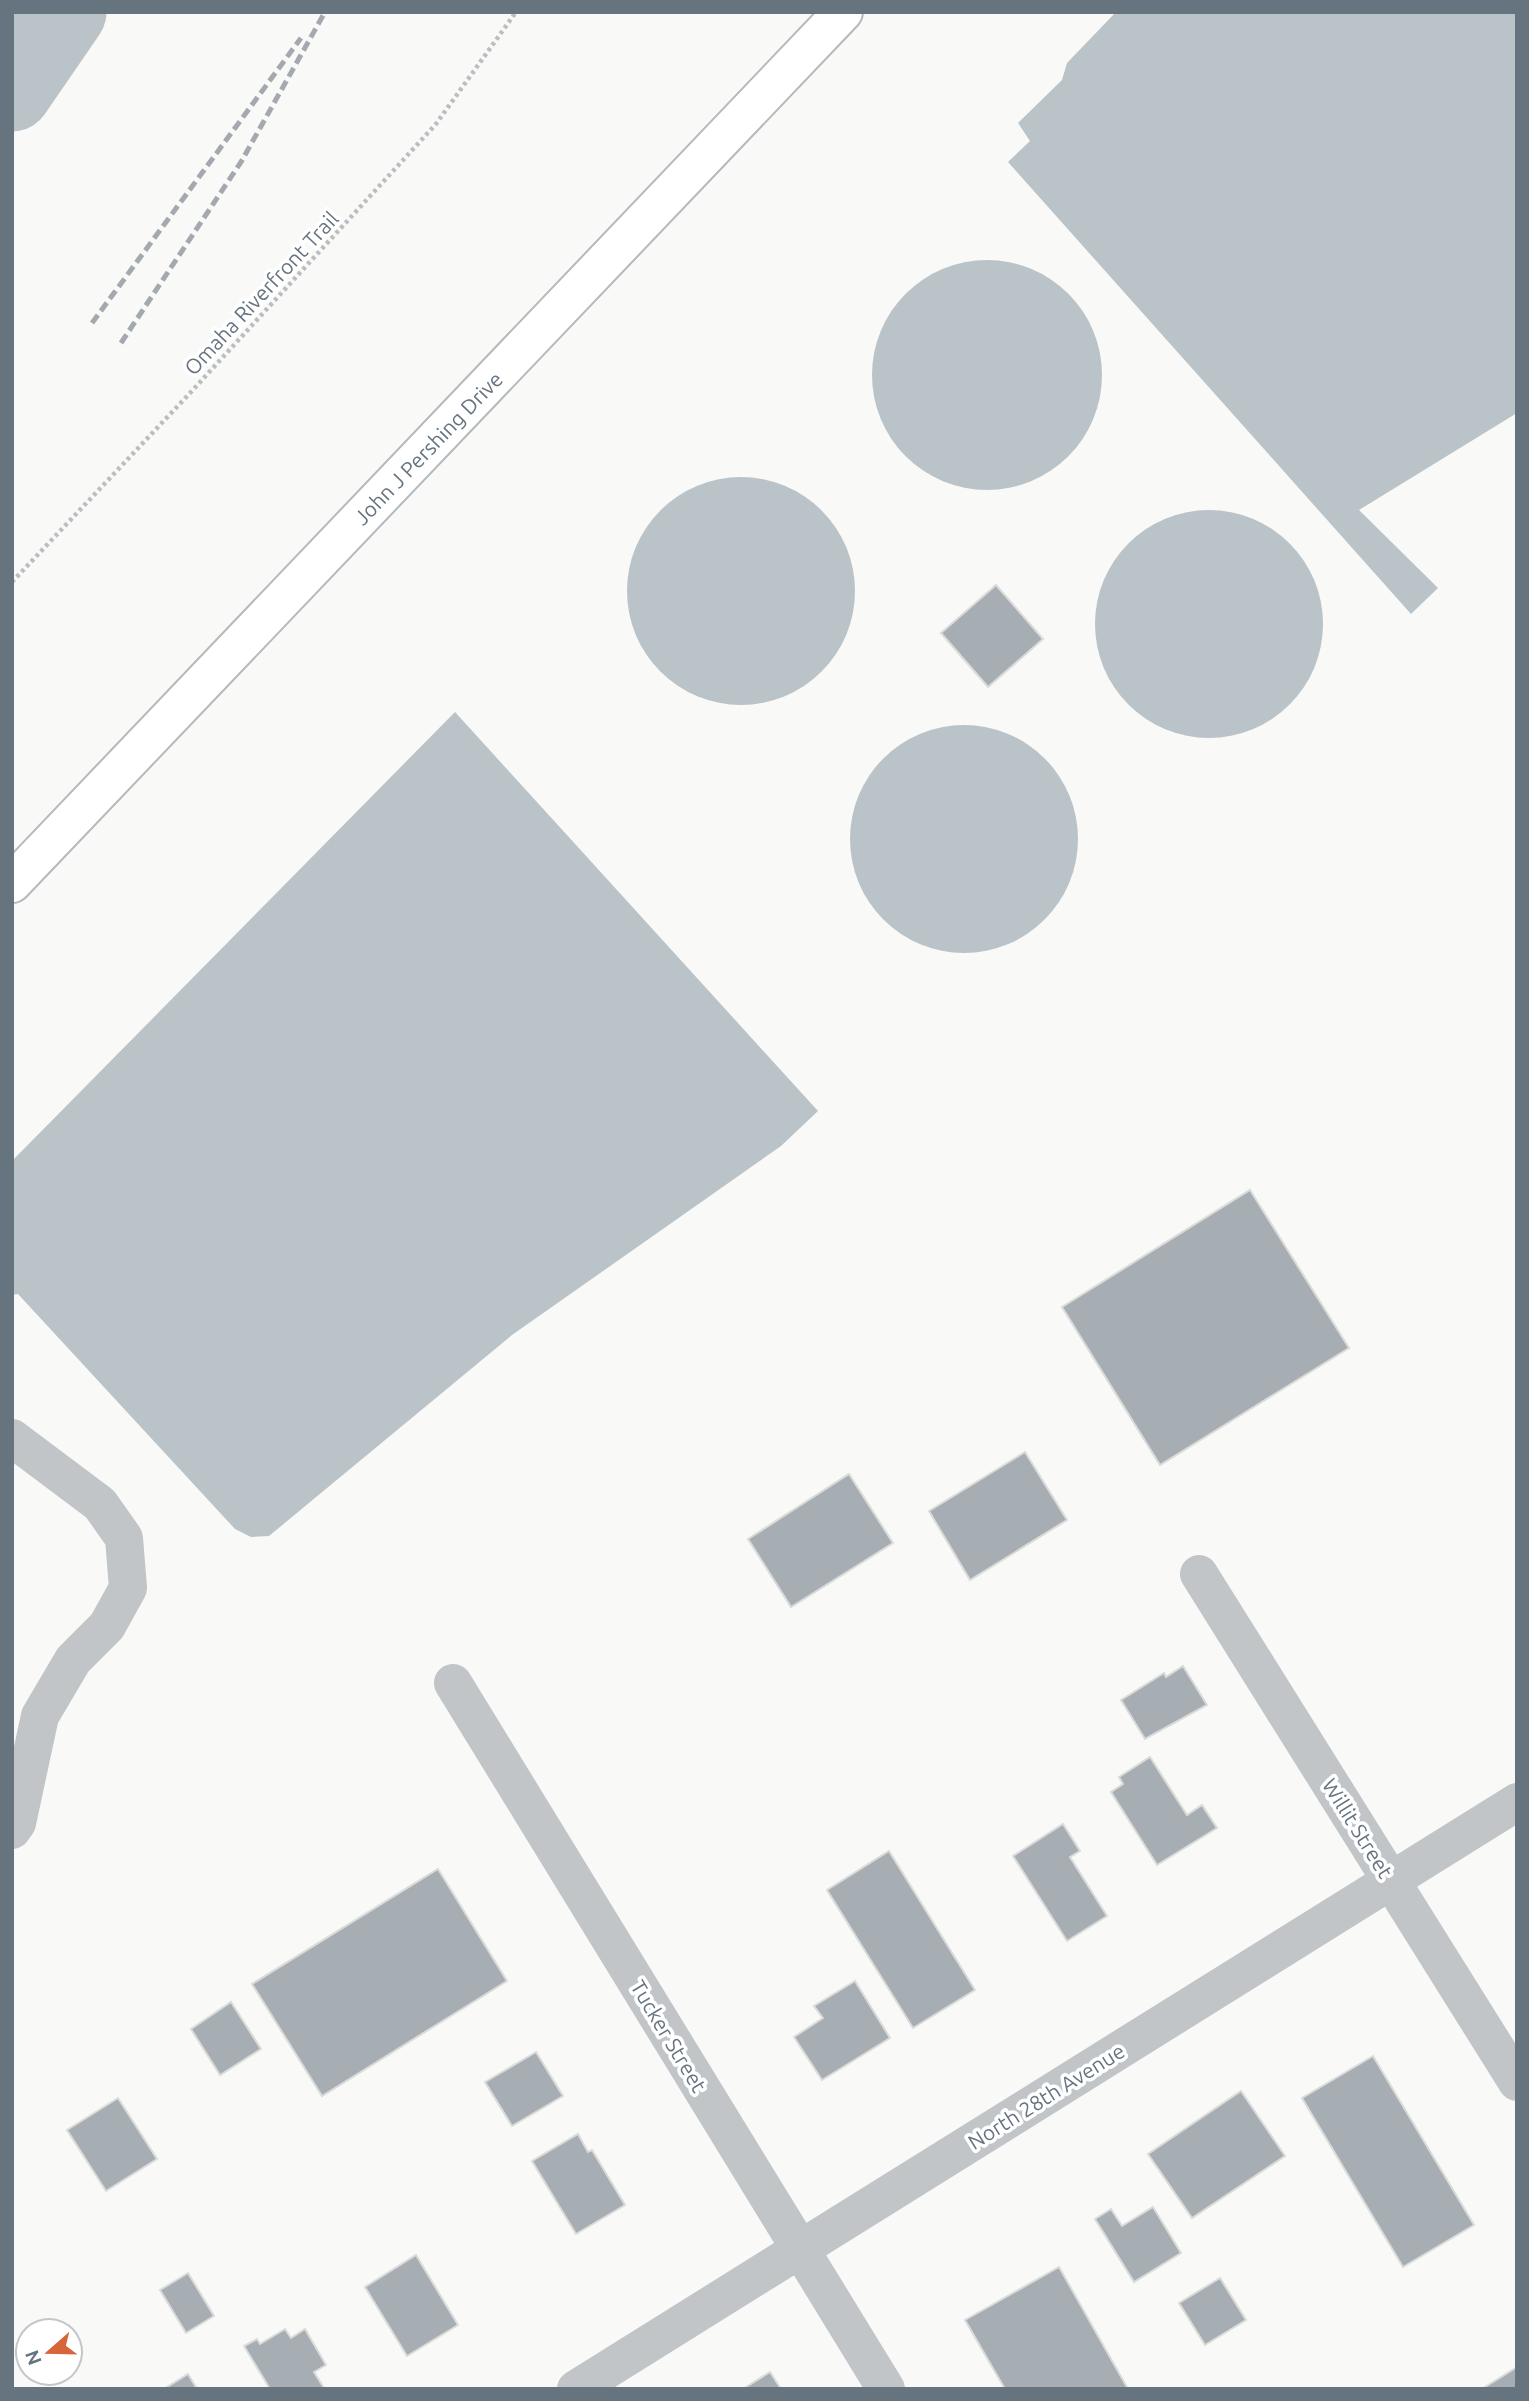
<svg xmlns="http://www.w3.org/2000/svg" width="1529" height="2401" viewBox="0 0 1529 2401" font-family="Ubuntu,sans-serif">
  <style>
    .water { fill: #bac3c8 }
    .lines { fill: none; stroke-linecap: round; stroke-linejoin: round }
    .river { stroke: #bac3c8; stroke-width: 79 }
    .building { fill: #a6aeb4; stroke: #dbdbd9; stroke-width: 2 }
    .major-casing { stroke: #b4b9bd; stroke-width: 42 }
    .path { stroke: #bbbec0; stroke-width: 4.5; stroke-dasharray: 3.5 3.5; stroke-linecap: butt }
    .minor { stroke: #c1c5c8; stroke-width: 38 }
    .major { stroke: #fff; stroke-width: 38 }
    .rail { stroke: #a3a9ae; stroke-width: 5; stroke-dasharray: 10 5; stroke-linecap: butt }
    .labels { text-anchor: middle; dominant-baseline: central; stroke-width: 7; stroke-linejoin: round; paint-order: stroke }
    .street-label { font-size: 21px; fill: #667480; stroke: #fff }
  </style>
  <rect width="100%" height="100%" fill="#f9f9f7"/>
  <g class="water">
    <polygon points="12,12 67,12 12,92"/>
    <polygon points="1116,12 1517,12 1517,413 1359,510 1438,588 1411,614 1008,162 1030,141 1018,123 1062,80 1067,63"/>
    <circle cx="987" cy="375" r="115"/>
    <circle cx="741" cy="591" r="114"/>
    <circle cx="1209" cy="624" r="114"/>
    <polygon points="455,712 818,1111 781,1146 512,1335 269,1536 251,1537 235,1529 18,1294 12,1295 12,1161"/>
    <circle cx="964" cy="839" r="114"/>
  </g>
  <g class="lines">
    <polyline class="river" points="12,92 67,12"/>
  </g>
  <g class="building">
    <polygon points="996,585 1043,639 988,687 941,633"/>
    <polygon points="1250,1190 1349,1348 1160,1465 1062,1307"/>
    <polygon points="1025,1452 1067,1520 970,1580 929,1511"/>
    <polygon points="849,1474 893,1543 791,1607 748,1539"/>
    <polygon points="1183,1666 1207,1705 1145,1739 1121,1700 1164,1673 1166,1677"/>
    <polygon points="1150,1757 1187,1815 1202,1805 1217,1828 1157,1865 1111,1792 1123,1784 1119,1777"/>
    <polygon points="1063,1824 1080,1851 1070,1857 1107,1916 1067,1941 1013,1856"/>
    <polygon points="889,1851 975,1990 913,2028 827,1890"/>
    <polygon points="438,1869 507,1981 322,2096 252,1984"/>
    <polygon points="855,1981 890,2038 822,2080 794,2037 823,2018 814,2006"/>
    <polygon points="231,2002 261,2049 220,2075 191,2029"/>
    <polygon points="536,2052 563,2096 512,2126 485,2082"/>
    <polygon points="1373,2056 1474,2225 1403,2267 1302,2098"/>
    <polygon points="1241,2091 1285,2156 1192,2218 1148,2154"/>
    <polygon points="118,2098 157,2159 106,2191 67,2130"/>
    <polygon points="578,2134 588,2152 592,2150 625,2205 576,2234 532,2161"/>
    <polygon points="1153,2207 1181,2253 1134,2282 1095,2219 1111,2209 1122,2226"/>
    <polygon points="416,2255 458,2325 407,2356 365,2287"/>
    <polygon points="1059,2267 1128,2389 1005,2389 965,2320"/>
    <polygon points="188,2273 214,2316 186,2333 160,2290"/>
    <polygon points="1220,2278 1246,2320 1205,2345 1179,2303"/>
    <polygon points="285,2329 291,2338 305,2329 326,2365 314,2372 324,2388 270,2389 244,2346 257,2339 260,2344"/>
    <polygon points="1517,2367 1517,2389 1482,2389"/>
    <polygon points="770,2372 781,2389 743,2389"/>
    <polygon points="188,2374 197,2389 164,2389"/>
  </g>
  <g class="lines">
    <g class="major-casing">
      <polyline id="major" points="12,883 843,12"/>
    </g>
    <polyline class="path" points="12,582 191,392 436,124 516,12"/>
    <g class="minor">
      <polyline points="12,1438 100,1504 124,1538 128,1588 107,1626 73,1660 40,1716 17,1823 12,1830"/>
      <polyline points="1199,1574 1517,2082"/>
      <polyline points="453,1683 886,2389"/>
      <polyline points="576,2389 1517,1802"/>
    </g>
    <use href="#major" class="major"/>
    <g class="rail">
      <polyline points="92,323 301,38"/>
      <polyline points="121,343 241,162 325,12"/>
    </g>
  </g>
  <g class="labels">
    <g class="street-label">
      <text transform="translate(261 293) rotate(-47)">Omaha Riverfront Trail</text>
      <text transform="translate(428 448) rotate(-46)">John J Pershing Drive</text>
      <text transform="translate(1358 1828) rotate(58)">Willit Street</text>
      <text transform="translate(669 2036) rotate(59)">Tucker Street</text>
      <text transform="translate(1046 2096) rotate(-32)">North 28th Avenue</text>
    </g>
  </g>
  <rect width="1529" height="2401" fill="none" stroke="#667480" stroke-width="28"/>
  <g transform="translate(49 2352) rotate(250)"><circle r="33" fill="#ffffff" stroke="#c2c7cc" stroke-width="2"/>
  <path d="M0-5L12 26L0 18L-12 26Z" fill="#d6653a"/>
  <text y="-10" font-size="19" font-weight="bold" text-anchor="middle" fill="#667480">N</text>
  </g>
</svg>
